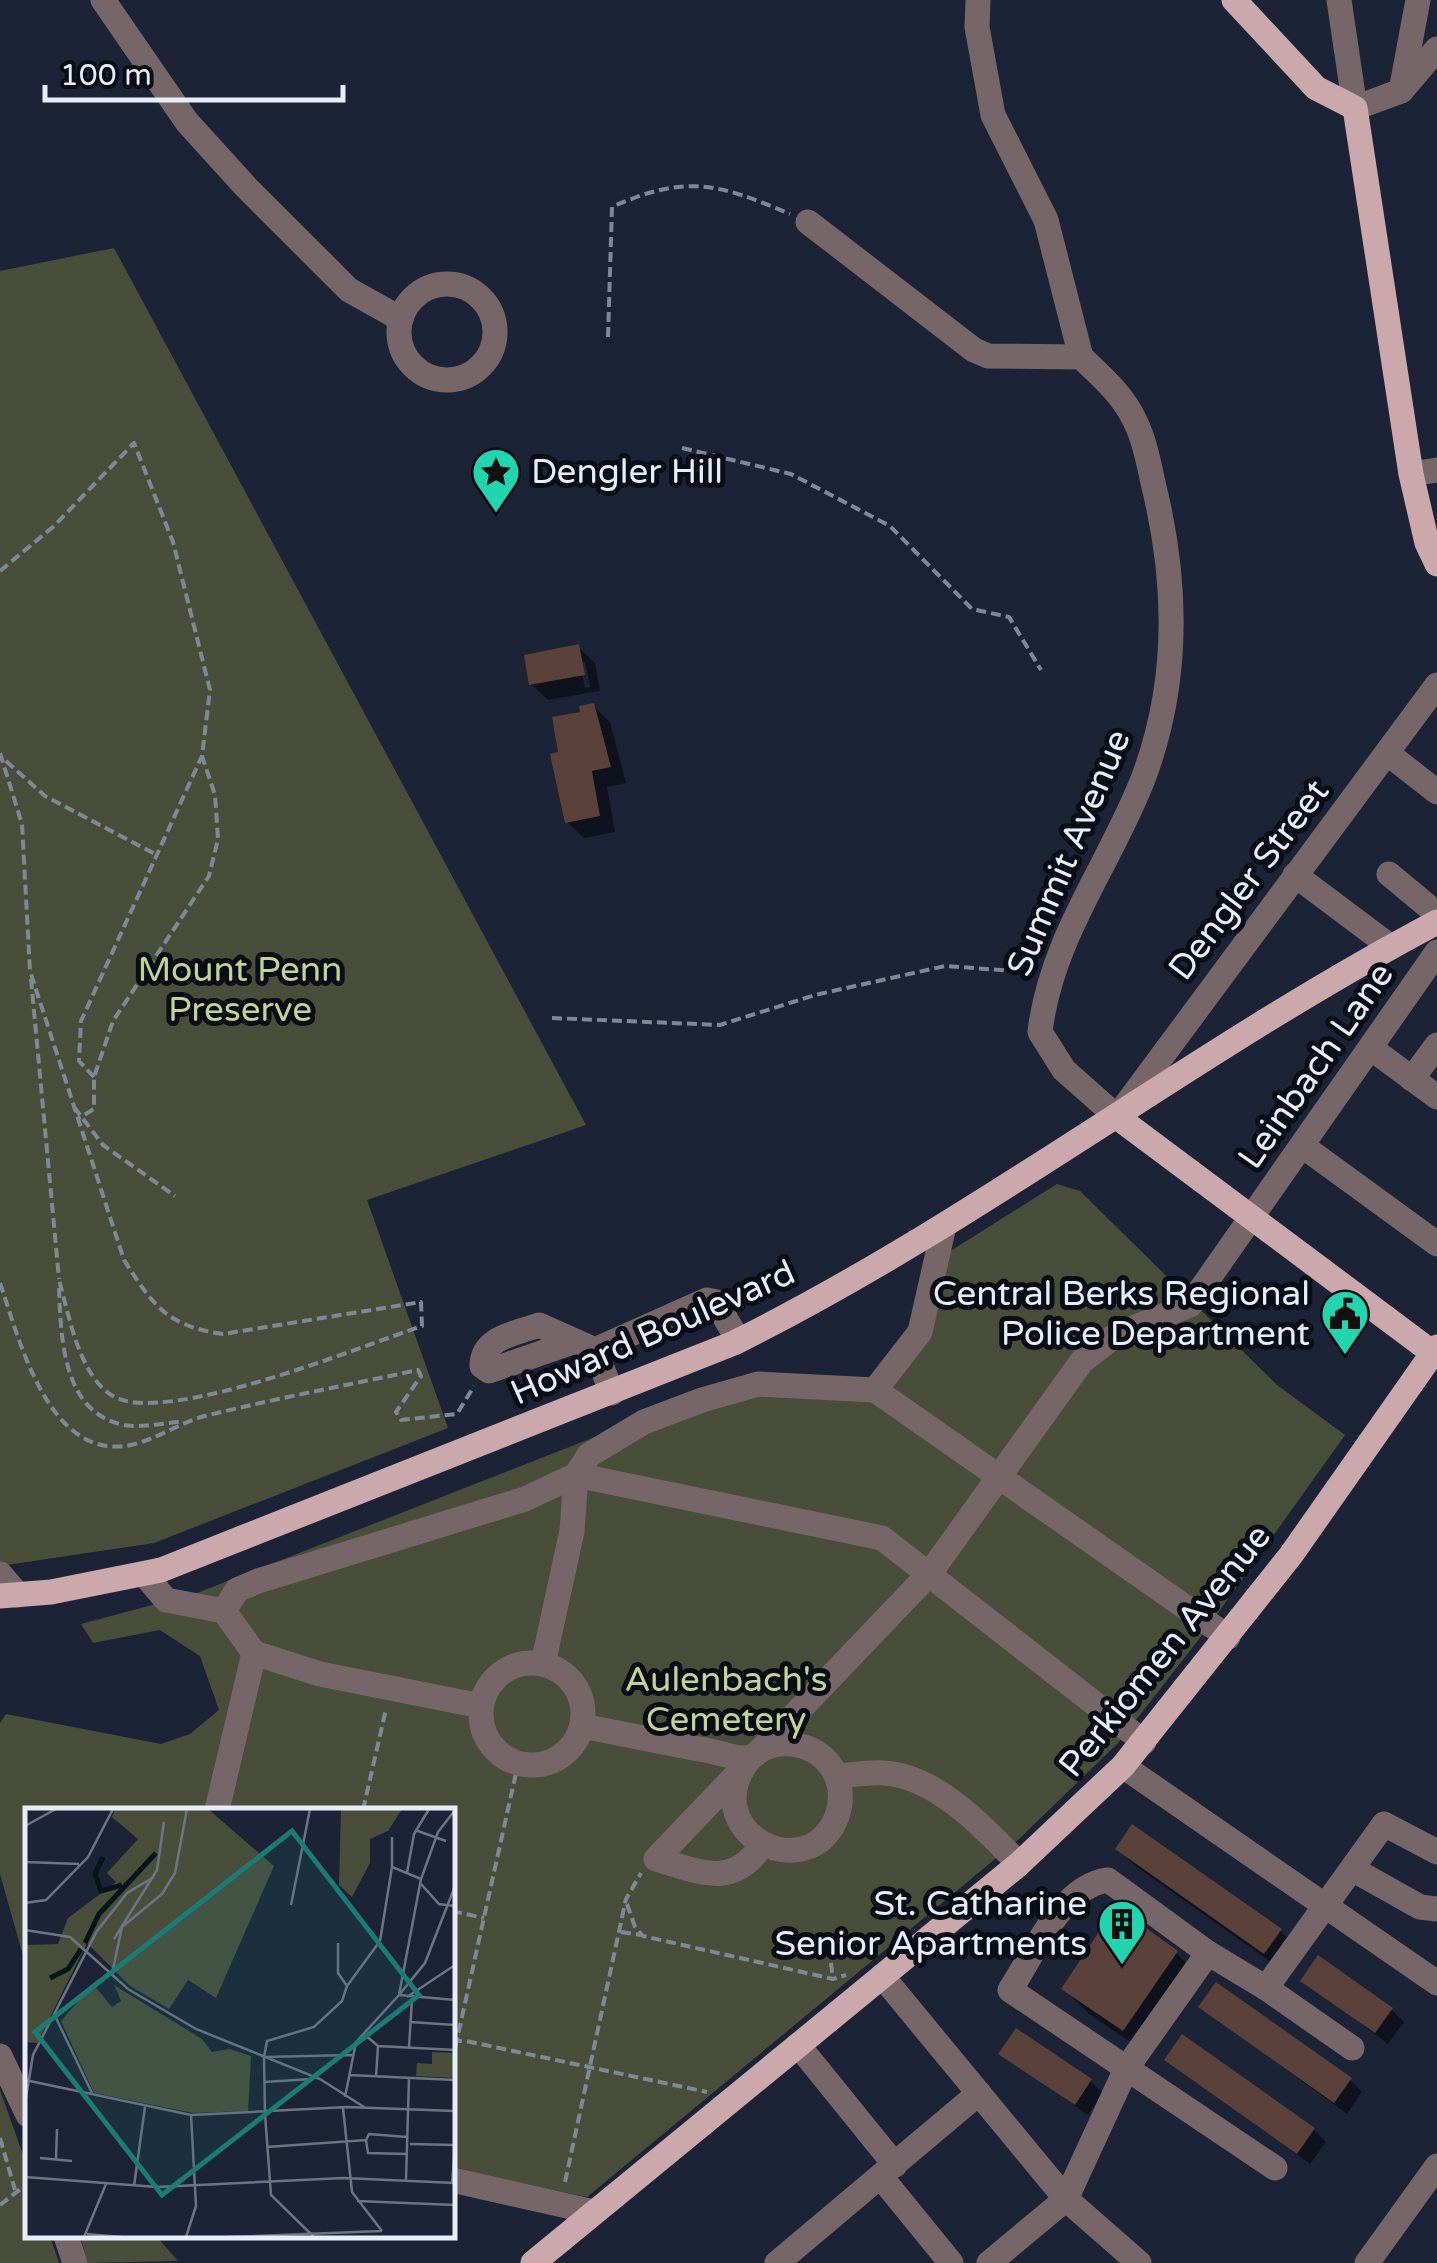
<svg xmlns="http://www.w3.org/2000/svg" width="1437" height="2263" viewBox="0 0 1437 2263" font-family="'Varela Round',sans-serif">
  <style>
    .green { fill: #494e3b }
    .shadow { fill: #0007; fill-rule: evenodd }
    .building { fill: #5a4139 }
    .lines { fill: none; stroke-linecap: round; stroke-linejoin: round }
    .path { stroke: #808797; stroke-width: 4; stroke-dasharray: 10 5; stroke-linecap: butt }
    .minor { stroke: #776667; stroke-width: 25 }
    .major { stroke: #cba8ab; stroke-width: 25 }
    .labels { text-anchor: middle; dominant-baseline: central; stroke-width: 10; stroke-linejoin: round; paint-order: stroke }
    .poi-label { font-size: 35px; fill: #e7edfa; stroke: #090d15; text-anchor: end }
    .street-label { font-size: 35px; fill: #e7edfa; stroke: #090d15 }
    .park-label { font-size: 35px; fill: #c4d298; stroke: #090d15 }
    .inset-river { fill: none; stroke: #02171a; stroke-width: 5 }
    .inset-road { fill: none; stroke: #6d7484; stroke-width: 2.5 }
    .view { fill: #1a7c75; fill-opacity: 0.15; stroke: #1a7c75; stroke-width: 5 }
    .inset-edge { fill: none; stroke: #e7edfa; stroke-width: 5 }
  </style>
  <rect width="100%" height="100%" fill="#1c2336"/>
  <g class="green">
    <polygon points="114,248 586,1125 367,1200 448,1428 154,1543 0,1566 0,271"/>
    <polygon points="1057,1184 1080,1191 1277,1385 1345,1435 1203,1634 1118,1743 1018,1840 587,2197 453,2169 452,1810 28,1810 27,1970 0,1874 0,1723 6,1714 161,1744 190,1734 219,1710 200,1656 160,1630 93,1643 81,1624 197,1593 753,1375 869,1379 907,1342 925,1267"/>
    <polygon points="0,2090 27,2166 28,2236 50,2236 59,2263 0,2263"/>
    <polygon points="80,2236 156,2236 178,2261 88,2263"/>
  </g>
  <g class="shadow">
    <path d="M578,647L595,663L600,691L548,700L531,684ZM580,662H585L590,687L585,688Z"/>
    <polygon points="593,706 610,722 626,783 607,787 615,832 584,838 567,822 561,754 582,714"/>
    <polygon points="1118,1849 1280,1931 1297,1947 1281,1969 1134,1865"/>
    <polygon points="1176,1953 1201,1978 1148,2054 1089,2014 1064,1989"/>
    <polygon points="1304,1980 1392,2010 1404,2022 1388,2044"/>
    <polygon points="1201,2007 1350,2080 1362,2092 1347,2114"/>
    <polygon points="1001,2053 1090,2081 1103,2093 1088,2115"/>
    <polygon points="1167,2060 1314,2130 1326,2142 1310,2164"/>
  </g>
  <g class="building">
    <polygon points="579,644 585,675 529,685 524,655"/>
    <polygon points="594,703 611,767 592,771 600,816 565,823 550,754 558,752 552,717 580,712 579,706"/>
    <polygon points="1132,1824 1282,1929 1264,1954 1115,1849"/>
    <polygon points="1116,1906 1178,1951 1123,2031 1061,1989"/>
    <polygon points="1318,1955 1393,2008 1375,2033 1300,1981"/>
    <polygon points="1216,1982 1352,2078 1334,2103 1198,2007"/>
    <polygon points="1016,2028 1092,2079 1075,2105 998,2054"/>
    <polygon points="1182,2034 1315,2128 1297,2154 1164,2060"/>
  </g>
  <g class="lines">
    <g class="path">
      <path d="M608,337L612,207C686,174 717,183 790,214"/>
      <polyline points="682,448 791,474 890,526 972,609 1009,617 1041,670"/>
      <polyline points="0,571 54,526 134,443 173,542 210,690 202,756 215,795 218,839 209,876 113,1021 94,1077 94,1109 77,1119"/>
      <path d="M0,753L22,824L30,971L124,1260C153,1305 166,1326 223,1334L421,1302L422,1326C362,1346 164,1427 113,1396C79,1376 69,1315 59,1280"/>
      <polyline points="6,761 45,796 157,855"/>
      <polyline points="31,979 59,1279"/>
      <polyline points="552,1018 720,1025 815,995 945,966 1029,972"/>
      <polyline points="94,1077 79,1061 81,1021 202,756"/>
      <polyline points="74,1107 103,1145 175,1196"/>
      <path d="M0,1283C19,1338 48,1462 131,1445C158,1439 182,1421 209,1415C278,1398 348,1385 418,1370L421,1376L396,1412L401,1420L457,1414L474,1386"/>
      <path d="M59,1288C61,1337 62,1413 124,1425C141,1428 163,1423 179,1422"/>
      <polyline points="363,1810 386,1709"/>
      <polyline points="627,1904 635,1927 643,1936 833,1979 846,1975"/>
      <polyline points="452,1911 484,1918"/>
      <polyline points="621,1932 641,1935"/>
      <polyline points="829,1948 833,1979"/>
      <polyline points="452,2041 466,2041 707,2092"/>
      <polyline points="452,2062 518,1764"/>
      <polyline points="0,2138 15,2190"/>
      <polyline points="565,2182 626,1899 641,1873"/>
      <polyline points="0,2205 28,2183"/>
    </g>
    <g class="minor">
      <polyline points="103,0 187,122 246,187 349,290 401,319"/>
      <polyline points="978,0 977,27 993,115 1046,220 1081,357"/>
      <polyline points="1339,0 1355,108 1401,91 1437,49"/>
      <polyline points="1401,91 1418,0"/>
      <path d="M808,222L974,350L988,356L1081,357C1101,376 1123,395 1135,421C1145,441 1149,465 1154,487C1178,585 1179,684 1143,779C1109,866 1051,938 1040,1032L1064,1070L1117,1117L1437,685"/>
      <circle cx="447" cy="332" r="48"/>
      <polyline points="1411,474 1437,470"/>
      <polyline points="1387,753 1437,792"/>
      <polyline points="1389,874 1437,914"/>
      <polyline points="1295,875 1391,947"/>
      <polyline points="1372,1049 1437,1097"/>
      <polyline points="1412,1079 1437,1045"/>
      <polyline points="1304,1147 1437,1244"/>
      <path d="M570,1343L489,1371L482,1366C482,1337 515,1334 539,1325L595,1350L707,1300L716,1302L738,1340"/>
      <polyline points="595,1350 612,1393"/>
      <polyline points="875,1390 1228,1637"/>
      <polyline points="0,1574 18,1595"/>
      <polyline points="144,1574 166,1600 224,1611"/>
      <polyline points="254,1653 224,1611 237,1590 258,1581 525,1499 576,1475 589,1455 644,1422 702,1400 758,1384 875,1390 920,1332 944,1226"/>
      <circle cx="532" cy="1714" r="51"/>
      <polyline points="543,1664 572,1531 576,1475 882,1538 1144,1742"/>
      <path d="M582,1726C624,1734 667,1743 710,1751C721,1753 737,1759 748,1758C754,1757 756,1753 761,1750C784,1738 814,1744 830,1765C841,1780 843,1798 837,1816C809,1890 692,1832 750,1758"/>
      <polyline points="761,1750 930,1573 1082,1361 1116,1335 1190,1305 1437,952"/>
      <polyline points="1123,1766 1437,1983"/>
      <path d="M739,1772L656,1859C700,1872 733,1889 762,1845"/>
      <path d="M837,1776C852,1775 869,1772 884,1773C936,1776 985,1828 1019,1864"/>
      <polyline points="217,1810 254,1653 320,1674 481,1706"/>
      <polyline points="1354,1870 1420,1907 1437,1909"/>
      <path d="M1208,1953L1108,1880C1061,1886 1034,1954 1010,1990L1275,2168"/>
      <polyline points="882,1976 1066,2199 1139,2263"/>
      <polyline points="1266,1988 1352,2048"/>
      <polyline points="798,2045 895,2165"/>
      <polyline points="0,2056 28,2115"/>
      <polyline points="881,2177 951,2263"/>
      <polyline points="452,2180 594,2212"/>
      <polyline points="66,2236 75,2263"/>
      <polyline points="777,2263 979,2093"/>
      <polyline points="989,2263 1066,2199 1126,2069 1208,1953 1266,1988 1384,1824 1437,1852"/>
      <polyline points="1367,2263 1437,2166"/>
    </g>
    <g class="major">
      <polyline points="1234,0 1316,88 1355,108 1411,474 1427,543 1437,564"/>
      <polyline points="1117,1117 1433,1353"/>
      <path d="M0,1596L51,1592L161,1570L734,1343C979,1221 1195,1050 1437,922"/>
      <polyline points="533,2263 1019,1864 1123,1766 1291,1555 1437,1347"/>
    </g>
  </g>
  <defs>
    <g id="sight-pin" transform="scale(2.5)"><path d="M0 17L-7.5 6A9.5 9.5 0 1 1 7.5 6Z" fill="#22d5af" stroke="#090d15"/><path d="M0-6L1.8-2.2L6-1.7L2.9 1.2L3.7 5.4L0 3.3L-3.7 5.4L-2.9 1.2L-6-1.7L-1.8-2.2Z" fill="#111"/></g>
    <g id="civic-pin" transform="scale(2.5)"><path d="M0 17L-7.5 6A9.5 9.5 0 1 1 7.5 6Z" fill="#22d5af" stroke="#090d15"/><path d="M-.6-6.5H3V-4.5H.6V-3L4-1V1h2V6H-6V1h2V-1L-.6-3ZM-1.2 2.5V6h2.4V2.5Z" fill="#111"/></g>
    <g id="building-pin" transform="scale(2.5)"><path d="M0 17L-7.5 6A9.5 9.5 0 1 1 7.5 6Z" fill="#22d5af" stroke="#090d15"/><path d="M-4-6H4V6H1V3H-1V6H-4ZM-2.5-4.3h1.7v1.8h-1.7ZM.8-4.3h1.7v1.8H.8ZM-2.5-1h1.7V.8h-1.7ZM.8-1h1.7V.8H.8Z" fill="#111"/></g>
  </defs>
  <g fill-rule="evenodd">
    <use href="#sight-pin" x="496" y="472"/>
    <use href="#civic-pin" x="1345" y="1314"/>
    <use href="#building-pin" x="1122" y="1924"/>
  </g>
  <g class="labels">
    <g class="poi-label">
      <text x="531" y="472" text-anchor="start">Dengler Hill</text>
      <text x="1310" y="1294">Central Berks Regional<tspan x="1310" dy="40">Police Department</tspan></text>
      <text x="1087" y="1904">St. Catharine<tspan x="1087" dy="40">Senior Apartments</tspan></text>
    </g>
    <g class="street-label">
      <text transform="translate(1069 853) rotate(-67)">Summit Avenue</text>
      <text transform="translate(1249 880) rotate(-53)">Dengler Street</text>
      <text transform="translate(1316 1066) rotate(-55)">Leinbach Lane</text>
      <text transform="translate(653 1333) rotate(-24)">Howard Boulevard</text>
      <text transform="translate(1165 1651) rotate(-51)">Perkiomen Avenue</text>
    </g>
    <g class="park-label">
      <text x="240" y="970">Mount Penn<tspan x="240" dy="40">Preserve</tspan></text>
      <text x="726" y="1680">Aulenbach's<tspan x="726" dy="40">Cemetery</tspan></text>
    </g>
  </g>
  <g transform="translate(25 1808)">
    <rect width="430" height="430" fill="#1c2336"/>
    <path d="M90,1H183L249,58L191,190L163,172L144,201L105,178L62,135L12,235L0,234V137L33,136L43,110L91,74L82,65L113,31L87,9ZM316,1H377L363,23L345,31V55L327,89L314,77ZM68,176L87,199L96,193L89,177L177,231L187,244L205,241L226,248L223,303L168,305L69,285L36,213ZM407,244L430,245V270L391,268L392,255L407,256Z" fill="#494e3b"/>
    <path class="inset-river" d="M78,49L70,66L76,83L97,77M60,135L74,106L131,45M25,170L43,161L56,141"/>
    <path class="inset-road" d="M0,18L31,1M390,22L421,33M367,29V59L396,71M0,54L54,56M382,65L389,26L404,1M396,76L414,96L430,98M430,78L400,155L374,187L430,192M0,95L21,92L63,49L88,1M266,97L285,1M0,122L45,129L103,181L171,221L295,271L339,299M89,131L132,62L139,14M355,133L367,59M313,135V165L322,178L317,193L289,219L242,233L239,249L327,247M87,166L97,119L137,86L150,65L162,1M322,178L355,133M382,189L430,157M31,210L67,285M385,214L430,217M339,226L353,238L430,242M384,239L387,191M239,249L240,306M324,267L430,272M351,269L353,238M0,272L166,307L322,299L430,303M239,274L287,271M320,289L331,234L374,187L396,71L413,24L430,2M0,296L8,247L72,123L102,85L129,69M318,300L327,384L357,423M240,306L246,387L289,429M341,332L344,326L382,329M385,336L430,337M242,339L341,332L343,345L382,346M15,350L47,353M31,351L32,321M0,369L132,379L319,370L430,375M381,372L384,270M427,375L430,337M109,378L120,299M332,393L430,397M62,426L96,429M59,429L81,376M161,429L171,398L166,307M203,429L357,423"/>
    <path class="view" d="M267,23L394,187L137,387L10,224Z"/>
    <rect width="430" height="430" class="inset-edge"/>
  </g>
  <path d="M45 85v15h298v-15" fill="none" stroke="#e7edfa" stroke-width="5"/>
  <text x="60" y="85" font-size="30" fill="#e7edfa" stroke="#090d15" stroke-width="8" paint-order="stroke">100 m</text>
</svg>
